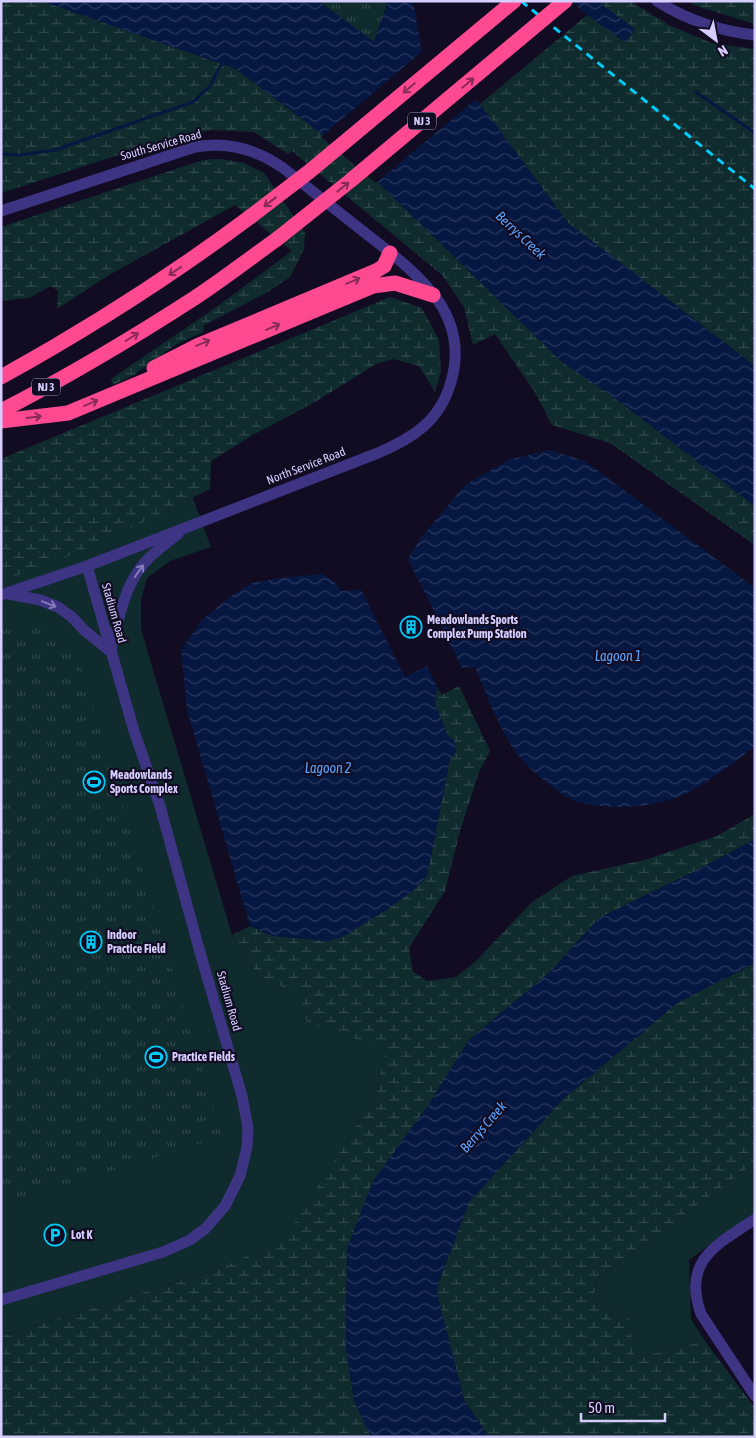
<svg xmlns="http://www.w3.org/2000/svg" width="756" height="1438" viewBox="0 0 756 1438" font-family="'Asap Condensed',sans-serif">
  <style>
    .grass { fill: #0f2b2d }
    .wetland { fill: url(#wetland-marsh) }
    .park { fill: url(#park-tufts) }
    .water { fill: url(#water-waves) }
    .pier { fill: #120c23 }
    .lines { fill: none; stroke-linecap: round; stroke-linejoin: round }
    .stream { stroke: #061741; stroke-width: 3 }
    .minor { stroke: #3e3484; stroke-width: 11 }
    .highway { stroke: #ff4991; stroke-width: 15 }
    .rail { stroke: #00cbf9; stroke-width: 3; stroke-dasharray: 8 6; stroke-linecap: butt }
    .highway-bridge { stroke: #ff4991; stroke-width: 15 }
    .oneway { stroke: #882a5a }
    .oneway2 { stroke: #8379bb }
    .labels { text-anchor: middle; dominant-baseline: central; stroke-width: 4.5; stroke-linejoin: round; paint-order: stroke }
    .shield { fill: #120c23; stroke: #9c94bd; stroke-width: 1 }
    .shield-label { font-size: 11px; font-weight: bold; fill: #d7ceff }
    .street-label { font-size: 12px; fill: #d7ceff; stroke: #120c23 }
    .poi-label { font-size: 12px; font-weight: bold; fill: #d7ceff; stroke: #120c23; text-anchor: start }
    .water-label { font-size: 14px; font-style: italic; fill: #5ca6ff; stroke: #120c23 }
  </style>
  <defs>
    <pattern id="wetland-marsh" width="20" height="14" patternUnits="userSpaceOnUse" patternTransform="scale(1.25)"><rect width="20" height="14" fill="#0f2b2d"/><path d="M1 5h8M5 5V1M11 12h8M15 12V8" fill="none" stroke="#31494c"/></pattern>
    <pattern id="park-tufts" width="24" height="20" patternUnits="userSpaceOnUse" patternTransform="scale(1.25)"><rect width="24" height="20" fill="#0f2b2d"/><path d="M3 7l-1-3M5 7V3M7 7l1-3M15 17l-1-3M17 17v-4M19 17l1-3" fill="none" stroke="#31494c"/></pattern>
    <pattern id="water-waves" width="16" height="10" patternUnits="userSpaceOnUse" patternTransform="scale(1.25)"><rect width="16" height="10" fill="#061741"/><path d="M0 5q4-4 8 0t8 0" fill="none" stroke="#2a385e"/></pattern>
  </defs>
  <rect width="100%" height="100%" fill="#120c23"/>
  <g class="grass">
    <polygon points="175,449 211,547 170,561 147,578 141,600 141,629 232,935 259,978 364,1015 386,1050 376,1095 286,1238 219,1269 1,1336 1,504"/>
    <polygon points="755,1163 755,1212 689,1260 691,1319 707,1344 692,1344 635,1358 629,1318 593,1298 598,1278"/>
  </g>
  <g class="wetland">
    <polygon points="1,1 42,1 236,69 317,130 382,186 561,361 620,402 755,506 755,545 610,443 552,425 534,391 495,334 473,345 464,307 442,275 292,151 288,154 254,132 211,130 152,144 1,193"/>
    <polygon points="603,1 630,1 669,25 712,43 755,49 755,366 568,223 480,104 587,15 625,42 635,29 600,4"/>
    <polygon points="688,1 755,1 755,24 696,6"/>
    <polygon points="211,159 222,159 244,163 264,173 305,233 304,249 290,277 268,292 204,325 203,332 175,345 134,375 113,385 111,379 215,308 292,251 235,205 109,275 57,309 58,291 51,286 29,298 1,301 1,227 200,161"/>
    <polygon points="390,297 422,308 439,340 441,371 435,392 419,366 393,359 376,364 315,402 251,436 211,461 210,489 146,521 60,560 1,581 1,459"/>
    <polygon points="459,686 490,751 479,772 460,831 445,891 409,948 413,972 427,981 456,977 477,960 532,902 572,876 644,860 717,836 755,814 755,839 699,869 599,918 551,971 469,1040 429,1104 347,1248 346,1346 354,1401 371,1437 1,1437 1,1336 219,1269 285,1238 376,1095 386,1049 307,1022 300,993 259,978 232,935 250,926 273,936 329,941 388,909 415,889 427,876 450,759 456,751 448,736 435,704 437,687 442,695"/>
    <polygon points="755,963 755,1163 598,1278 593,1298 629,1318 635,1358 692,1344 707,1344 755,1408 755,1437 489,1437 464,1400 436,1290 469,1202 563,1099 677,1003"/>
  </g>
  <g class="park">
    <polygon points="318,1 388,1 374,42"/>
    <polygon points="11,621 45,624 70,644 82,670 222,1137 1,1204 1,625"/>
  </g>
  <g class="water">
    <polygon points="42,1 318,1 374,42 388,1 413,1 422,52 480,104 568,223 755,366 755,506 620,402 561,361 382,186 317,130 236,69"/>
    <polygon points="571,1 597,1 635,29 625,42 587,15"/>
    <path d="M550,450L585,461L755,588V746C734,763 701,789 676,798C645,808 610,810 578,802C565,799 530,770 521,759C500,732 488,698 475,667L462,668L408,559L420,539L465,485L508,460Z"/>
    <polygon points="323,574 334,582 342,591 361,590 405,677 427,666 437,687 435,704 448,736 454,740 456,751 450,759 427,876 415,889 388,909 344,936 329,941 273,936 250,926 187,710 181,650 202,620 235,593 252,583 287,577"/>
    <polygon points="755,839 755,963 677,1003 563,1099 469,1202 436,1290 464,1400 489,1437 371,1437 354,1401 346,1346 347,1248 373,1181 429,1104 469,1040 551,971 599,918 699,869"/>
  </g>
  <polygon class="pier" points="424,50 477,98 376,183 321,137"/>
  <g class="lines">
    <g class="stream">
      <polyline points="696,92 755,133"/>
      <polyline points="1,154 19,155 55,150 193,102 210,86 223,61"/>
    </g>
    <g class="minor">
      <path d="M657,1C687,20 720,31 755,35"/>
      <path d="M1,211L195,147C228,141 256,149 283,168C310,189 337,211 364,232C412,270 472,310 451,382C440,421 413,438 378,453L87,566L1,595"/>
      <polyline points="9,594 40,600 58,607 72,617 84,630 111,652"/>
      <path d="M111,650C120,616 124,581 151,556C160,548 169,541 178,534"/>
      <path d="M755,1219C716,1245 682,1261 701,1314L755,1396"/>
      <polyline points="1,1300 163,1252 190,1240 206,1228 225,1206 240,1176 247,1147 248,1128 242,1096 201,956 160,806 134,731 87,566"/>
    </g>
    <g class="highway">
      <polyline points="154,368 197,346 376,271 384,266 390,253"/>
      <path d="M1,377C88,329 171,276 250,217"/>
      <path d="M1,411C67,377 131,339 193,299C222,280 249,259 277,239"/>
      <polyline points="1,421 68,413 373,286 395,283 433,295"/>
    </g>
    <polyline class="rail" points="521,1 755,189"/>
    <g class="highway-bridge">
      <polyline points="250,217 310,171 514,1"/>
      <polyline points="277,239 350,181 565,1"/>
    </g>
  </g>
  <defs><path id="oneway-shaft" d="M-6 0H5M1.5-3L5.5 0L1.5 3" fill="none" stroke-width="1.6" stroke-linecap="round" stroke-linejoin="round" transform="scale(1.25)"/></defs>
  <g class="oneway">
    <use href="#oneway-shaft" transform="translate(468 83) rotate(-40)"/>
    <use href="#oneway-shaft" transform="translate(409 88) rotate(140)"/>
    <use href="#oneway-shaft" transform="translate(343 187) rotate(-39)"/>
    <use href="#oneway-shaft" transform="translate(270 202) rotate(142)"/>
    <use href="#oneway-shaft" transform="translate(175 271) rotate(146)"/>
    <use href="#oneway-shaft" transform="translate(353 281) rotate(-23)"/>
    <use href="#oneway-shaft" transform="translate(273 327) rotate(-23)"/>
    <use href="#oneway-shaft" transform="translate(132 337) rotate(-32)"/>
    <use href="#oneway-shaft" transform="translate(203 343) rotate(-23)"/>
    <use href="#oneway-shaft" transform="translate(91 403) rotate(-23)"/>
    <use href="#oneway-shaft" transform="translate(34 417) rotate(-7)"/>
  </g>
  <g class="oneway2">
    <use href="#oneway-shaft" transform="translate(139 571) rotate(-55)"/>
    <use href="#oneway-shaft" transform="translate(49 604) rotate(21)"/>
  </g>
  <defs>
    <g id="building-ring" transform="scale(1.125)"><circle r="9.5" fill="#120c23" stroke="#00cbf9" stroke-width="1.5"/><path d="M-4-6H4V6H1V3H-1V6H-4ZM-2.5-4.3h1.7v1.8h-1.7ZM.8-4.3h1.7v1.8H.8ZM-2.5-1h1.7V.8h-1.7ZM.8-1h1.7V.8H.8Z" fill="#00cbf9"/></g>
    <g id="stadium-ring" transform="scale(1.125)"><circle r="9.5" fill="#120c23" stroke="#00cbf9" stroke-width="1.5"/><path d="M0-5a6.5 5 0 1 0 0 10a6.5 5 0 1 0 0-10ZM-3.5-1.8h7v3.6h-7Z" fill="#00cbf9"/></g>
    <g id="parking-ring" transform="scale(1.125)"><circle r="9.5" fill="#120c23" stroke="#00cbf9" stroke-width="1.5"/><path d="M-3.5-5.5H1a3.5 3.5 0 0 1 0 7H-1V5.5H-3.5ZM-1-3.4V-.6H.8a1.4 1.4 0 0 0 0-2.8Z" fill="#00cbf9"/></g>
  </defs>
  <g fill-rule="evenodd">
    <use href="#building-ring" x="411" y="627"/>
    <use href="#stadium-ring" x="94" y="782"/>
    <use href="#building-ring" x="91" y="942"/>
    <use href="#stadium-ring" x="156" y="1057"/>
    <use href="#parking-ring" x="55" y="1235"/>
  </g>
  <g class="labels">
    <g class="shield">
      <rect x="408" y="112.5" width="28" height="17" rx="4"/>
      <rect x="32" y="378.5" width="28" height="17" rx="4"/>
    </g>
    <g class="shield-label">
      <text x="422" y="121">NJ 3</text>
      <text x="46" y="387">NJ 3</text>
    </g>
    <g class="street-label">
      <text transform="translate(161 145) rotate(-16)">South Service Road</text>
      <text transform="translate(306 466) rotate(-21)">North Service Road</text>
      <text transform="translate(114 613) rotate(74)">Stadium Road</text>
      <text transform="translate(229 1001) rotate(74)">Stadium Road</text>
    </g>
    <g class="poi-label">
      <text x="427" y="620">Meadowlands Sports<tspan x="427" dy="14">Complex Pump Station</tspan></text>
      <text x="110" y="775">Meadowlands<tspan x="110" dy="14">Sports Complex</tspan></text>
      <text x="107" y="935">Indoor<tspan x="107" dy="14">Practice Field</tspan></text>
      <text x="172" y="1057">Practice Fields</text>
      <text x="71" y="1235">Lot K</text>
    </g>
    <g class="water-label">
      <text transform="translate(521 235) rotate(43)">Berrys Creek</text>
      <text x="618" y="656">Lagoon 1</text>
      <text x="328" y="768">Lagoon 2</text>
      <text transform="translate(483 1127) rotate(-49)">Berrys Creek</text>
    </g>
  </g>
  <rect width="756" height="1438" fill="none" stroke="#d7ceff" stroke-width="5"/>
  <g transform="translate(716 40) rotate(148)" stroke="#120c23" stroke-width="4" paint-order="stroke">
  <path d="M0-4L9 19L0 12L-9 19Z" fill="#d7ceff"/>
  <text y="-8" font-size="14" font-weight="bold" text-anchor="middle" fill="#d7ceff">N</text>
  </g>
  <path d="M581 1413v8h84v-8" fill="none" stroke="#d7ceff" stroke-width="2.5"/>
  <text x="588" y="1413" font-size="15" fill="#d7ceff" stroke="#120c23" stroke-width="4" paint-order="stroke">50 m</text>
</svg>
